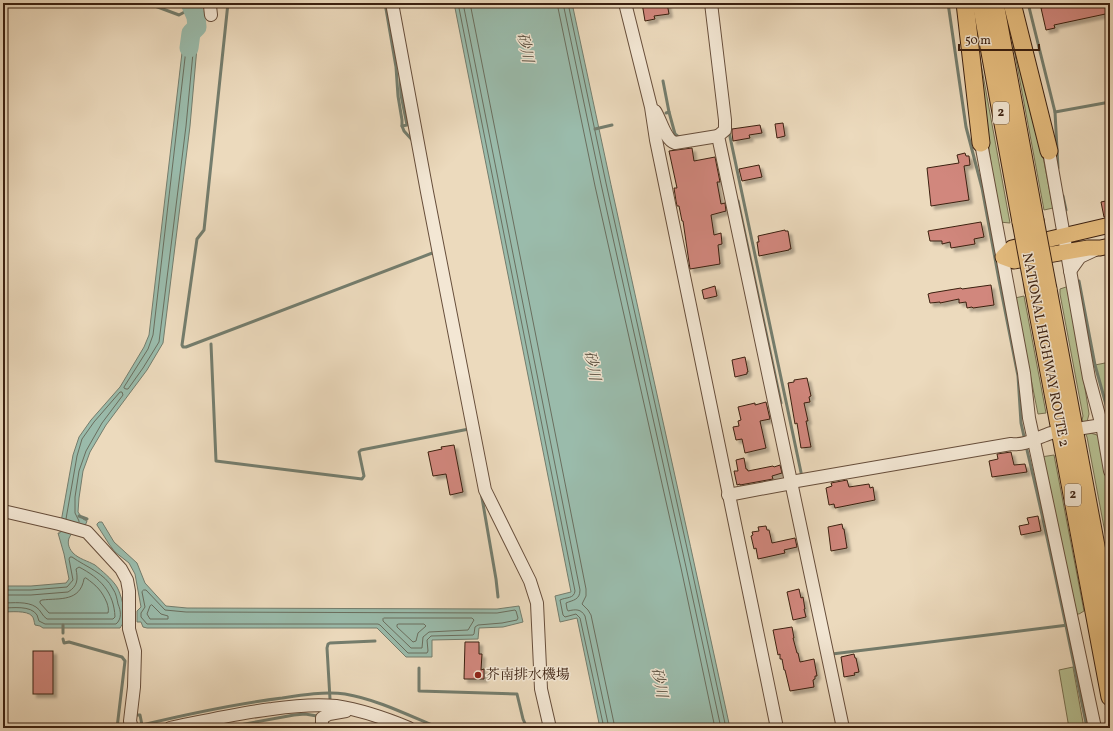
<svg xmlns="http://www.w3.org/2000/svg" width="1113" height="731" viewBox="0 0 1113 731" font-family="Vollkorn,'Noto Serif JP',serif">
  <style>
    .green { fill: #b6c092; stroke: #787051 }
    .water { fill: #9abbab; stroke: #747d6d }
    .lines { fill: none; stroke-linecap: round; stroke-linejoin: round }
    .shore { stroke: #6a6e5e; stroke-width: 1 }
    .stream { stroke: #747d6d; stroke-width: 3 }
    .river { stroke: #9abbab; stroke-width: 19 }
    .building { fill: #d1877d; stroke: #3b2010; filter: url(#shadow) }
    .minor-casing { stroke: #674e3b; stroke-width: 14 }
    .major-casing { stroke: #3b2010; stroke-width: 17 }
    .highway-casing { stroke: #3b2010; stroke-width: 19 }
    .minor { stroke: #f3e7d4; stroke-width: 12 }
    .major { stroke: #e6bd7e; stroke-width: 15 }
    .highway { stroke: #e6bd7e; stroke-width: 17 }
    .highway-bridge-casing { stroke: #3b2010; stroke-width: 19; stroke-linecap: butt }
    .highway-bridge { stroke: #e6bd7e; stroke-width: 17 }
    .poi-dot { fill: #8f2418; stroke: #f3e7d4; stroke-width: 1.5 }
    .labels { text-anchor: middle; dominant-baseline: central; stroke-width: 3; stroke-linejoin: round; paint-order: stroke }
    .shield { fill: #f3e7d4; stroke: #725c4b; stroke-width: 1 }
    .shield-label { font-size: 13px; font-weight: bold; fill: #3b2010 }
    .street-label { font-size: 14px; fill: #3b2010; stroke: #f3e7d4 }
    .poi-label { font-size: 14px; fill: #3b2010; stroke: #f3e7d4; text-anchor: start }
    .water-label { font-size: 15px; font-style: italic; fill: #584e3e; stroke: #f3e7d4 }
  </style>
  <defs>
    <filter id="shadow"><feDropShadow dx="3.5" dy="3.5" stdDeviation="1" flood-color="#0004"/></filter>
  </defs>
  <rect width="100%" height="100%" fill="#ecdabd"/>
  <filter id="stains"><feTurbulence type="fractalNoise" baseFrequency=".005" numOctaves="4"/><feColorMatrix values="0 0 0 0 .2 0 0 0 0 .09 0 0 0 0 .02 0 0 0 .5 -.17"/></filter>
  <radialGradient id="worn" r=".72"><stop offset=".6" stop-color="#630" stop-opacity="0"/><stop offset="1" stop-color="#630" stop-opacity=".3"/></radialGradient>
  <g class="green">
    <polygon points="1009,22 1038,131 1053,208 1044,210"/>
    <polygon points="972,25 975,31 1010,223 999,222"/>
    <polygon points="1069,286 1089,414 1087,422 1084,426 1082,420 1083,416 1060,294 1060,289"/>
    <polygon points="1024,296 1046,413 1038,414 1015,298"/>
    <polygon points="1110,362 1110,416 1095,365"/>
    <polygon points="1084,431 1097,435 1100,440 1110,498 1110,559 1087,437"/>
    <polygon points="1054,455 1084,611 1079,614 1076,614 1041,457"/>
    <polygon points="1073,667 1084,728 1069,728 1059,670"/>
  </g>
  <g class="water">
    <path d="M454,3H572C623,245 678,486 730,728H600L577,618L560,622L555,596L571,592Z"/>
    <path d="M199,25L190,126L163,343L147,370L106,425L90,452L83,471L79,498L78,512L83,519L87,521L85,526C72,529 62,541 73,553C79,559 88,561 95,565C102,571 112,579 117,587C121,594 126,613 124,620C124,623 121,626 120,628H43L40,626L35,625C34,622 34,618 32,616C27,610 10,612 3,612V586H31L66,583L69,579L64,554L58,533H60L61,522L73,455L79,437L91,420L120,387L144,347L149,335L185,27Z"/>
    <polygon points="99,522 102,522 114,542 137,563 145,583 166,606 187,608 497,609 519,606 523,622 503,627 479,628 478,639 432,640 432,657 406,657 377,628 147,628 143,627 141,622 137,622 137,611 141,607 135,574 129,563 115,552 109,544 97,525 97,524"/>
  </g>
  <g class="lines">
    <g class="shore">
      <path d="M458,3L575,591C574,599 566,597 560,600L563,615L565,617L576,614L580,618L604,728"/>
      <path d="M463,3L580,590C580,600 573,600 566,603L567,609L568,611C576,609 581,609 585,616L609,728"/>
      <polyline points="470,3 586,589 586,596 582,604 588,610 591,615 615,728"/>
      <polyline points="557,3 595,186 681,568 715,728"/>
      <polyline points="563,3 601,184 686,567 721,728"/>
      <polyline points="568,3 606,183 691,566 726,728"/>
      <polygon points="193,30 195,32 186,126 159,342 143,368 128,389 126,389 124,388 124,387 148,349 153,335 188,32 190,31"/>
      <polyline points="66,519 77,456 82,439 94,422 120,392 122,392 123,395 102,423 86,451 79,471 75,497 75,513 79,521 79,522"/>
      <path d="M86,578C97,586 102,591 107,603C108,607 109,609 108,613H49L40,603V601L42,600C60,598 80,602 84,579Z"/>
      <path d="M3,590H31L67,587L73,580L69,559L70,557H72C86,567 105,573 113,589C116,593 117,599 118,604C121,611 122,619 116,624H45L39,621C38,619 38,617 37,615C31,605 12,608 3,608"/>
      <polygon points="144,590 146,590 165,610 186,612 497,613 515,610 516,611 518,618 517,620 502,623 478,625 475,627 474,634 473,635 431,636 427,640 428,651 427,653 408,653 380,625 378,624 147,624 141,617 141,613 145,607 142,592"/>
      <path d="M3,595H31L68,592C78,586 78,579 76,569L79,567C100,578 114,592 115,617L113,619H47C42,616 41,610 36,607C27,601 13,603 3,603"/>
      <polygon points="152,605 161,614 168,616 168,619 150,619 147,614 150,606"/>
      <polygon points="384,618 472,618 474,620 468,630 429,632 423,637 422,648 411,648 383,621 383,619"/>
      <polygon points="399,624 424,624 426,626 418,633 416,641 413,642 397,627 397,625"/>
    </g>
    <g class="stream">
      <polyline points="147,3 179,15 192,8"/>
      <polyline points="228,3 204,230 197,239 182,345 183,347 186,347 435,252"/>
      <polyline points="385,3 396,67 398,96 402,120 402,126 404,131 413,141"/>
      <polyline points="948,3 966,127 982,188 999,280 1018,376 1021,423 1025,441"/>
      <polyline points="1028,3 1055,112 1058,168"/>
      <polyline points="400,75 401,95 407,125 402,126"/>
      <polyline points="663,81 669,112"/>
      <polyline points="1055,112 1110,102"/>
      <polyline points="666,113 669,112 675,134 680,138"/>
      <polyline points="595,129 612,125"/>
      <polyline points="729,132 802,477"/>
      <polyline points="1063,196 1066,210"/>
      <polyline points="738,201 781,403"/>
      <polyline points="1079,281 1095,365 1110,419"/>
      <polyline points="211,344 216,461 362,479 364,476 359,452 361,450 469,429"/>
      <polyline points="1109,422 1110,422"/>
      <path d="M1026,446C1049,540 1068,634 1087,728"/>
      <polyline points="481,492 496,579 498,597"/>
      <polyline points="79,516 87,519"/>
      <polyline points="63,633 63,625"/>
      <polyline points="63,639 64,643 69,642 122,657 125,661 117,728"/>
      <polyline points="832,654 1068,625"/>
      <polyline points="419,668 419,691 517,694 523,719 527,728"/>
      <polyline points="330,699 327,648 328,644 330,643 375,641"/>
      <path d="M134,715H140L142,725C188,714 235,704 282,698C301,695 326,691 345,694C376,699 410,716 439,728"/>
      <polyline points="223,728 294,715 305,714 317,716"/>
    </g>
    <polyline class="river" points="189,48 191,33 197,27 196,17 190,3"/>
  </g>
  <g class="building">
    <polygon points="642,3 667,3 669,14 654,16 655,19 645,21"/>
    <polygon points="1063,3 1110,3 1110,13 1054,25 1055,28 1046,30 1041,8"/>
    <polygon points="783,123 785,136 777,138 775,124"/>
    <polygon points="760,125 762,133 749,135 750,138 733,141 732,133 732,129"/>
    <polygon points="692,148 694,161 715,157 720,182 717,182 721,204 725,203 726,211 711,215 714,235 721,233 722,244 718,245 720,264 690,269 683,221 682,221 679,206 677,206 676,201 674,188 677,188 669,151"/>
    <polygon points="965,153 966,156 969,156 970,165 964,166 969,200 931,206 927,168 959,163 957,155"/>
    <polygon points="759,165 762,177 742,181 739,169"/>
    <polygon points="1110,200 1110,216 1104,217 1101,202"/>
    <polygon points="981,222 984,237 974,239 975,244 951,248 950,242 942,244 942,241 930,241 928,231"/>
    <polygon points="785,230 785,231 788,231 791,249 789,249 789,250 759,256 757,242 759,242 758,236"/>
    <polygon points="991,285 994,305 973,308 972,307 967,308 966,302 959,303 959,299 940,303 940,302 930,303 928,294 931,293 961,288 962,289"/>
    <polygon points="715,286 717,296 704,299 702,290"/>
    <polygon points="745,357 748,372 747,372 747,374 735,377 732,360"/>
    <polygon points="807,378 811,396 809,397 810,402 804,403 808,421 806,421 811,447 801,448 797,423 795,424 788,383 794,382 794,380"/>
    <polygon points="766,402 770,419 760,421 766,448 745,453 742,439 736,440 733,427 739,426 738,421 741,420 738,407 755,403 755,405"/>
    <polygon points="454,445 463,492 450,495 446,474 433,476 428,452 442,449 441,447"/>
    <polygon points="1011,452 1014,465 1025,464 1027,472 992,477 989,461 998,459 997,454"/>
    <polygon points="744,458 746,469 747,469 748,471 773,466 774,467 780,465 782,473 772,476 773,479 740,485 740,484 737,485 734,471 738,471 736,460"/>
    <polygon points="847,480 849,487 869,484 870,488 873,487 875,500 835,508 834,504 829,505 826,488 832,486 831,483"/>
    <polygon points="1038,516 1041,531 1021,535 1019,526 1029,524 1027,518"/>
    <polygon points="842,524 843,529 844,529 847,548 831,551 828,527"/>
    <polygon points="766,526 767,530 769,530 772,543 795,538 797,547 784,550 785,553 758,559 756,548 754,549 751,536 753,535 752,532 759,531 758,527"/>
    <polygon points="799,589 801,598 803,597 805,609 804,609 806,617 793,620 787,592"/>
    <polygon points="792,627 794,638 793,638 797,653 798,653 800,662 814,659 817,676 815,676 815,679 813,680 814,687 790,691 785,670 784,670 782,659 780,659 780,654 778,655 773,630"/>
    <polygon points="465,642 479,642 479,654 482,654 481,670 484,669 484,679 464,679"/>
    <rect x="33" y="651" width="20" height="43"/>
    <polygon points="854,654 855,658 856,658 859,672 854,673 855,675 844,677 841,657"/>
  </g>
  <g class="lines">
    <g class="minor-casing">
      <g id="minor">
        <polyline points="208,3 210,6 211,15"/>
        <polyline points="392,3 427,192 485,490 530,581 537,603 541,689 550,728"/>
        <polyline points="625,3 651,107 656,140 777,728"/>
        <polyline points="711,3 725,120 725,130 718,136 843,728"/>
        <path d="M655,111C661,120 665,140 675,143L718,136"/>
        <polyline points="979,136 981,143 1024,373 1029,418 1037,455 1095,728"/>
        <polyline points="1048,143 1049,151 1089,378 1103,430 1110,471"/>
        <polyline points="1070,271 1080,257 1095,250"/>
        <polyline points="1083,428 1102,425"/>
        <path d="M791,482L1011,444C1026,446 1038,437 1051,433"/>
        <polyline points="728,495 792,483"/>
        <polyline points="3,511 59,524 87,532 121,569 127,580 129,591 129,629 135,651 134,687 130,721 132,728"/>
        <path d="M170,728C204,721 238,713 272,709C293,706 315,704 336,706C362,710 385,718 409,728"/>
        <polyline points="322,728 322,718 329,714 346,711"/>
      </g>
    </g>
    <g class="major-casing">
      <polyline id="major" points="1110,225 1012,248 1003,257 1014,261 1088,248 1100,248 1110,246"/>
    </g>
    <g class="highway-casing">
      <g id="highway">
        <polyline points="965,3 981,143"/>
        <polyline points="981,3 1021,222"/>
        <polyline points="995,3 1035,220"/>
        <polyline points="1012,3 1049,151"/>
        <polyline points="1048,289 1110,621"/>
        <polyline points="1034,292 1110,697"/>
      </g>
    </g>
    <use href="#minor" class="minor"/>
    <use href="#major" class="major"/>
    <use href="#highway" class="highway"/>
    <g class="highway-bridge-casing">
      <g id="highway-bridge">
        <polyline points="1035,220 1048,289"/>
        <polyline points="1021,222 1034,292"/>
      </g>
    </g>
    <use href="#highway-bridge" class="highway-bridge"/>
  </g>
  <circle class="poi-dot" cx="478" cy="675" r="4"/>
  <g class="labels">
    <g class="shield">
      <rect x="993" y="102" width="16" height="22" rx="3"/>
      <rect x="1065" y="484" width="16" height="22" rx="3"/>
    </g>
    <g class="shield-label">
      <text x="1001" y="113">2</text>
      <text x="1073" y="495">2</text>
    </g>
    <g class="street-label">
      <text transform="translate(1045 350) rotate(79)">NATIONAL HIGHWAY ROUTE 2</text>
    </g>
    <g class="poi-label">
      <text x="486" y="675">芥南排水機場</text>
    </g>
    <g class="water-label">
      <text transform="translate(524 48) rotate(78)">砂川</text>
      <text transform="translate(591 366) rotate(78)">砂川</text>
      <text transform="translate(658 683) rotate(78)">砂川</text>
    </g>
  </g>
  <rect width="1113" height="731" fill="none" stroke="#ecdabd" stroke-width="16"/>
  <rect x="4" y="4" width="1105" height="723" fill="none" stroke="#3b2010" stroke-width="2"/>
  <rect x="8" y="8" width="1097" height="715" fill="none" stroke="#3b2010"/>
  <path d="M959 44v6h80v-6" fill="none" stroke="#3b2010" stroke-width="2"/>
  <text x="965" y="44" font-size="12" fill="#3b2010" stroke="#f3e7d4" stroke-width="3" paint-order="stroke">50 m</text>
  <rect width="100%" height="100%" filter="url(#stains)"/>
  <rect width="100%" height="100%" fill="url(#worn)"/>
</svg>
